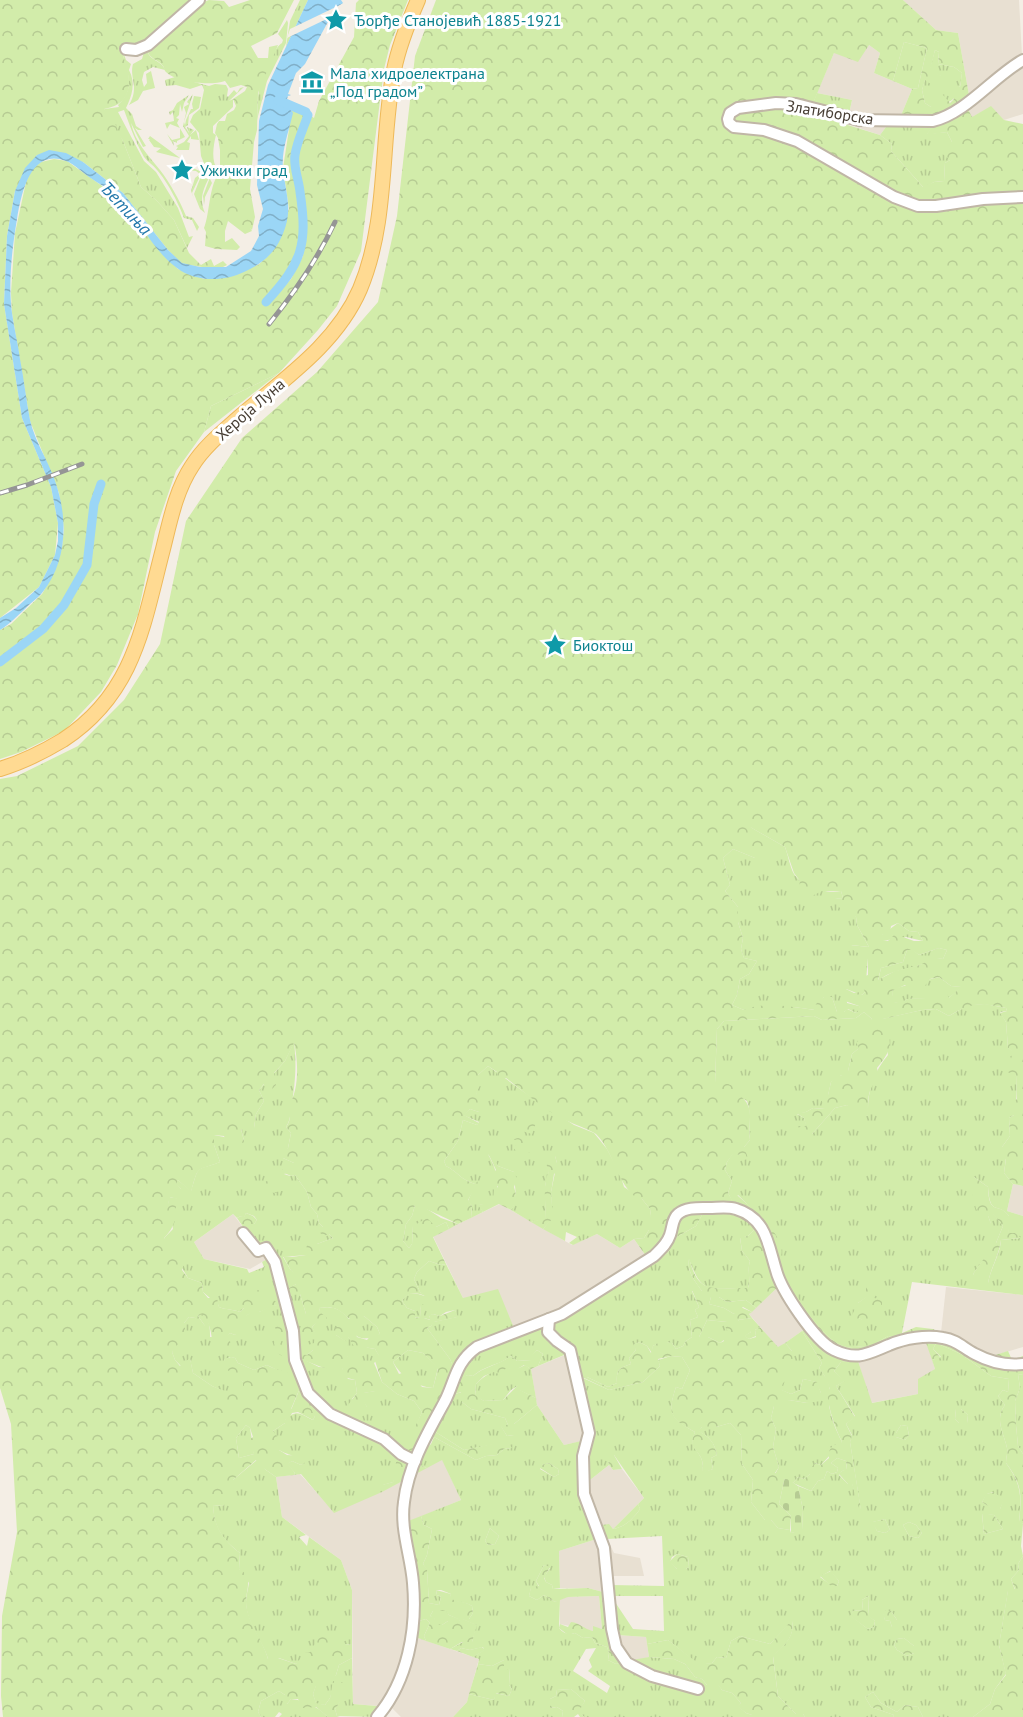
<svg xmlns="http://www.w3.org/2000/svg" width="1023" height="1717" viewBox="0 0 1023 1717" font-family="'PT Sans',sans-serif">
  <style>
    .residential { fill: #e8e0d2 }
    .grass { fill: url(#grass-tufts); fill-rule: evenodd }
    .forest { fill: url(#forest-crowns); fill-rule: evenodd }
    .cemetery { fill: url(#cemetery-stones) }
    .water { fill: url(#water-waves) }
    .pier { fill: #f4eee5 }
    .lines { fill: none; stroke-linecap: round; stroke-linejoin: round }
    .canal { stroke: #9bd6f6; stroke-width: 9 }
    .minor-casing { stroke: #c0b6a6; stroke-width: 14 }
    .major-casing { stroke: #eeb959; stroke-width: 16 }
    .minor { stroke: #fff; stroke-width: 10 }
    .major { stroke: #ffda92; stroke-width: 14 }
    .rail-casing { stroke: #959595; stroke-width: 5 }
    .rail { stroke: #fff; stroke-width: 3; stroke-dasharray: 9; stroke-linecap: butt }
    .labels { text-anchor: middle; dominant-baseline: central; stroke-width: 6; stroke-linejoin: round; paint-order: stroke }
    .culture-label { font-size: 16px; fill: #0d838f; stroke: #fff; text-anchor: start }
    .street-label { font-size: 16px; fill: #473e34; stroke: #fff }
    .water-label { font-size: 18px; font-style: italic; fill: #2278ab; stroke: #fff }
  </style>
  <defs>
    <pattern id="grass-tufts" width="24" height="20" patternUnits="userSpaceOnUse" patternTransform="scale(1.5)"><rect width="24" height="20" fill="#d2ecaa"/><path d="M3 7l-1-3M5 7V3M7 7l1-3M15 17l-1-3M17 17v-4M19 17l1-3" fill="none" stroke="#b6cb93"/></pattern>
    <pattern id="forest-crowns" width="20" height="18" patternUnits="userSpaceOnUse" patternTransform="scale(1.5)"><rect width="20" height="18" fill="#d2ecaa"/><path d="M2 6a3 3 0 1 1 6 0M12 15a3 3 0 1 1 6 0" fill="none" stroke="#b6cb93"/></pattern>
    <pattern id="cemetery-stones" width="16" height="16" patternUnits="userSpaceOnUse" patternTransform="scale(1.5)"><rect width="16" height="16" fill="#d2ecaa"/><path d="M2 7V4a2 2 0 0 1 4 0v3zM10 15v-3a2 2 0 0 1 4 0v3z" fill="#b6cb93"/></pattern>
    <pattern id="water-waves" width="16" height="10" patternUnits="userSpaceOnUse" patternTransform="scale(1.5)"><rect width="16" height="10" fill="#9bd6f6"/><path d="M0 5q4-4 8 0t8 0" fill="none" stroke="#80afc8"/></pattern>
  </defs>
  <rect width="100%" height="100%" fill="#f4eee5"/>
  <g class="residential">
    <polygon points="903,0 1019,0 1022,56 969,95 958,33 936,30"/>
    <polygon points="869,45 880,53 874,73 912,89 897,125 886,127 880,135 847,124 852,100 817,93 834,53"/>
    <polygon points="1023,68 1023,114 1004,120 991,107 972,117 968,109 1011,75"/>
    <polygon points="1013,1184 1023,1186 1023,1216 1007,1211"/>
    <polygon points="500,1204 572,1245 597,1234 620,1248 634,1239 646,1256 562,1310 514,1328 463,1298 433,1236"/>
    <polygon points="233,1214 267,1259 250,1269 204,1259 194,1242"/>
    <polygon points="778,1287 805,1329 778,1348 749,1314"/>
    <polygon points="946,1287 1023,1295 1023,1347 989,1357 941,1333"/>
    <polygon points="926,1340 935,1369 918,1394 871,1403 858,1361 890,1347"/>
    <polygon points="565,1355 584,1435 582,1441 564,1445 537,1405 531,1369"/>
    <polygon points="442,1459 461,1500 398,1526 418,1638 479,1659 467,1702 453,1717 401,1717 391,1707 353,1704 352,1590 341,1560 282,1517 276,1477 300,1474 334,1512 393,1486"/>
    <polygon points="609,1465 613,1470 622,1469 644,1498 613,1529 608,1525 602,1525 589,1494 590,1480"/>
    <polygon points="606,1536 614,1553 640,1558 644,1576 610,1576 607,1593 588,1588 560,1588 559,1551"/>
    <polygon points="599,1596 602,1629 593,1627 593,1631 560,1624 560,1599 567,1597"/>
    <polygon points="617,1635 646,1637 649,1657 635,1661 623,1656"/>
  </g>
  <g class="grass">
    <polygon points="300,0 308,0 286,47 290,21"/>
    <path d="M287,20L288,23L286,43L267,81L257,120C258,110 257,100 259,90C261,80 273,48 282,43L283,40L278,34Z"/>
    <polygon points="904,42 927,48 918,88 912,89 893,81"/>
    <path d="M122,49L126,60L131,64L129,70C136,83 132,96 126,108L132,114L136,126L142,130H138L135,128L146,146L143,147L131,123C135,142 148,155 160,170C170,183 180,201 186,216L193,218L199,227L197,231L192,220L184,218C179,204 167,181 157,170C153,165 148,162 144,157C135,141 130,126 124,110L118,112L144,161L156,172L178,208L189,237L193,236L187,248L174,220L157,201L141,187L123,141L104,109L119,107L118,105C138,86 125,71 122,49Z"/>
    <path d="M147,50C149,61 162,60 165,70L153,67L144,72L142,80L144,87L147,83L146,74L151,71L155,88L143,91L138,100L129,105C140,87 129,78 133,64L142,59L144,52Z"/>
    <path d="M935,50L939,52L938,64L954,67L962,73C959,98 956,102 931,107L925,103L922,90L925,79L941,76L929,72Z"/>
    <path d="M175,77L209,86L215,84L226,85L228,89L227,96L228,97L234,90L237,93L240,88L244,87L229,101L233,99V107L213,126V133L216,135C213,147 211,161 218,171L210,179L212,183L205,197L204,205L203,196L212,172C205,186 198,196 205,213L200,209L194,194L205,166L201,156L199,133L190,122L193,115L200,109L204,90L202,85L190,89L176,85L166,86L165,80Z"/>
    <polygon points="817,93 852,100 849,114 813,103"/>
    <polygon points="193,94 184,122 185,125 186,120 191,109 193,109 192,104 194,96 201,97 199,108 189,115 188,125 185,127 189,133 187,127 194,130 190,135 196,130 199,140 191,139 191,136 187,142 190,143 189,150 176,150 178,147 176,146 184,142 189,136 183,126 186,113 184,107 189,104 187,102"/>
    <polygon points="189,95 184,103 182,112 180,104 179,115 176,118 179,119 177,123 185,137 177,141 177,143 173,141 174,146 167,134 172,140 180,138 180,128 170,124 167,129 165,123 174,121 173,112 170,115 169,112 173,110 177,103"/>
    <polygon points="897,125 933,127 927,134 947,132 952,142 950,160 945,163 944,181 934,182 924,188 891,151 892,144 880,135 886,127"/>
    <polygon points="150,136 180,158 156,152 161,148 154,147 149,140 150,139 148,139"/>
    <polygon points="186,165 202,172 192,193 194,199 191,191 195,178 200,174 196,171 185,170"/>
    <polygon points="279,373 204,432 211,406"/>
    <path d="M745,824L785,847C788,855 790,867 794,874C803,888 827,894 841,891L843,898L835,899L856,917L857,925L869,947L851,945L868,958L865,992L862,995L846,989L847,1003L859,1006L861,1010L856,1013L848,1009L844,1012H837L832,997H824L815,1010L794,1007L744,1010L732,1005L737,995L740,979L749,974L757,961L744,958L741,949L743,938L738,922V907L725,891L730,885L723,858L733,849L755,858Z"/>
    <polygon points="898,923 909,931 918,932 923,941 906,937 882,941 882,935"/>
    <path d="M939,948L947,950L943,959C930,958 931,962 920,965C903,971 893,969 878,981L881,968L903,962L907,950L912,949L919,955Z"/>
    <polygon points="939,977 951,986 962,987 949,998 907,999 903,1004 893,1002 892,991 896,988"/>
    <path d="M985,1004L1006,1008L1007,1011L1000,1012L1006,1022L1008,1048L1013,1051C1016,1073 1019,1093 1014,1115L1009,1118L1010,1136L1002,1147L1006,1158L1004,1173L1013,1184L1007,1211L1023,1216V1295L912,1282L902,1333L893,1337L888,1336L878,1342L864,1340L866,1346C860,1346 852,1348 846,1347C825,1342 802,1304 790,1287L781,1292L761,1218L738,1195L732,1201L728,1193L732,1181L725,1170L727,1162L733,1153L742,1155L744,1147L750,1140C748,1127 752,1114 747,1101L715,1083L717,1029L724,1021L814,1016L822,1020L856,1018L864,1012L872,1019L859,1048L852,1054L848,1071L831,1082L825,1109L813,1108L806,1112L797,1114L804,1118L807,1127L812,1134L835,1108L847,1105L868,1116C867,1092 873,1073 888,1055L882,1019L922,1010L936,1009L949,1016L968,1005ZM974,1177L988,1187C990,1217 997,1201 1009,1216L1008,1233L1020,1238L1001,1240C1000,1255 991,1267 988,1283L973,1274L996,1243L1003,1226L992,1212L987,1215L991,1224ZM866,1284L874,1298L863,1320L859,1318L858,1303L867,1297Z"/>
    <path d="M294,1042C297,1067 295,1084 291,1109C290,1116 290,1121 286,1127L291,1133L288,1148L283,1158L294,1163V1171L284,1174L290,1176L295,1175L307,1192L311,1207L317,1214L319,1223L324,1228L320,1232L329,1234L333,1238L317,1244L306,1255L283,1257L290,1269L296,1274V1284L287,1290L300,1294L306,1314L316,1337L313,1350L307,1355L305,1360L319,1367L342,1368L348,1379L355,1380L357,1393L352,1399L367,1407L361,1398L363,1393L375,1391L354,1360L346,1356V1342L336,1335H316L312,1327C317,1322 321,1315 319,1308C333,1306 339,1308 349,1319L364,1316L377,1327L380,1334C354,1346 359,1330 337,1327C347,1338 360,1347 375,1349L380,1357L374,1363L382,1382L397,1394L414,1401L422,1412L393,1482L383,1485L382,1492L334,1513L301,1474L294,1475L295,1473L287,1464L292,1461L301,1465L304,1463C293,1454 290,1456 279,1450L273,1431L285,1423V1420C297,1409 299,1413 313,1420L315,1416L291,1410L300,1388L277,1370L267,1365L254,1370L238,1363L235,1358L230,1357L224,1360L243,1382V1387L232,1395L212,1386L193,1373L190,1359L181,1366L175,1360L172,1352L184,1323L189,1317L195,1318L205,1326L198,1316L202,1313C210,1318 210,1329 210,1337H226L230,1333L235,1335L245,1316L252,1312H259L271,1306L277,1305L244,1308L240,1312C233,1309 226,1310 219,1307L216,1298H210L203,1292L202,1283L188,1278L164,1238L173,1229L168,1204L169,1197L181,1199V1189L175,1184L178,1180L191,1191C200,1163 194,1172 220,1162L214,1145V1135L244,1141L241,1128H254L256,1114L264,1101L259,1090L285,1061ZM246,1213L254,1216L257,1220L254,1224L250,1237L267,1259L262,1262L264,1267L249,1273L247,1269L204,1259L194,1242L233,1214L237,1218L241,1216L244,1218Z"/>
    <path d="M488,1066L531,1097L574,1125L594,1133L607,1149L620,1174L624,1187L642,1199L650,1209L651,1216L649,1230L644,1238L634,1239L620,1248L597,1234L573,1245L569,1243L577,1237L566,1232L565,1241L543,1229L552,1218L551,1192L557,1163L555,1156H548L549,1172L545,1185L546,1219L531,1222L511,1210C519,1198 514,1186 514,1172L498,1166L488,1154C498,1173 500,1182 494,1203L479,1205L483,1212L471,1218L472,1206L468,1201L475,1184C461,1180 458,1172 446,1166L444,1161L458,1141L463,1120L477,1125L479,1122L463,1115L470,1109L479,1112L476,1093L478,1075Z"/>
    <polygon points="415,1205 421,1205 441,1218 458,1224 449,1229 446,1222 436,1227 413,1226 412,1244 409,1248 403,1241 406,1224 412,1216"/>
    <path d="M735,1205L753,1225L754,1230L748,1236L740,1238L742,1251L750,1261C747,1271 751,1279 748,1288C711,1287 703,1298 689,1259C687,1273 695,1281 702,1291H692L699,1307L695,1310L698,1317L690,1320L692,1337L686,1341L683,1346L676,1349L672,1343L661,1342L653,1346L652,1353L647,1346L639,1342L634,1345L636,1350L629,1358L631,1364C619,1368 616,1370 617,1383L608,1387L587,1377L583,1378L609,1390L643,1382L660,1366L658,1360L671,1356L682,1357L690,1370L682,1389L676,1387C667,1414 671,1419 695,1432C690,1446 694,1446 700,1456C703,1460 703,1468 703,1472L713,1469L711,1458L717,1455C714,1442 710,1437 698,1431L702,1427H716L730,1423L741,1435L742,1464L753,1480L751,1502L765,1520H771L778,1528L790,1530L791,1533L802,1530L803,1510L798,1486L811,1491L818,1481L824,1479L827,1471L832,1474L837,1472L838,1468L831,1463L837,1458L846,1461L847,1470L842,1471L839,1475L848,1484L852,1483L861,1511L850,1442L852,1435L846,1424L855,1416L836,1386L844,1381L834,1371L841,1362L858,1361L872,1403L918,1394V1379L935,1369L932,1360L941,1357L933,1349L936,1343L961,1354L991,1376L1009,1379L1008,1392L1003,1390L998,1396L1005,1405C994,1419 1004,1433 1007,1448C1008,1452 1006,1458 1006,1463C1021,1483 1022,1496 1019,1521L1023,1524L1021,1546L1023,1556L1018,1564L1019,1570L1011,1579L1015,1590L1008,1591L999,1645L1006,1674L995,1689L990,1704L973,1717H923L918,1707L905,1705L897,1712L881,1703L873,1692L865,1697L871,1707L894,1715L893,1717H805L803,1714H796L778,1696L773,1656C784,1645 795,1637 792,1621L770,1644L740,1636L731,1641L726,1658L717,1657L712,1663L699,1665L668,1640L647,1644L646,1637L617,1635L607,1593L611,1585L664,1586L662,1536L607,1539L606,1536L559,1551L560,1588L553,1589L552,1585L546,1582L544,1577L550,1568L544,1565L536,1581L539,1587L531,1588L529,1596L537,1600L544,1595L555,1602L560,1599L559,1628C564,1634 568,1635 575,1633L583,1638L592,1637L595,1643L607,1647L609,1653L608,1660L616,1664L622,1662L623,1656L632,1660L649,1657L674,1659L685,1664L695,1677L702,1679L707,1685L718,1684L722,1690L732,1693L741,1703L738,1706L746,1713L752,1715V1717H584L578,1711L585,1701L571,1689L557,1690L556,1696L550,1699V1708L557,1707L563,1711L562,1717H453L467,1702L469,1694L494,1700L495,1693L509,1696L512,1689L509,1685L510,1669L504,1673V1660L492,1666L478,1664L479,1659L473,1657L484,1650L483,1647L470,1650L461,1648L457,1651L450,1649L463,1642H472L476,1625L462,1619L457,1622L448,1621L442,1625H436L434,1618L430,1616L433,1611H447L449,1615L459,1619H469L473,1613L472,1606C464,1601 457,1603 449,1599L451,1594L441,1590H436L437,1595L441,1597L439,1605L429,1603L427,1570L423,1564L427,1555L432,1529L424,1525L421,1516L461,1500L442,1460L427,1468L419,1465L423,1451L431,1444L434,1437L476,1460L486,1456L497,1455L504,1449L511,1448L506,1442L464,1450L434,1431L455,1394L462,1392V1402L471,1409L505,1418L508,1425L501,1426L507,1436L514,1435V1424L537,1405L564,1445L581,1441L584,1434L564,1355L538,1366L543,1354L537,1350L531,1356V1360L517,1361L511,1356C498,1366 485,1365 473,1376L468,1375L458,1379L450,1359L427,1328L431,1326L433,1322L457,1317L455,1310L446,1312L440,1316L433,1314L429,1316L431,1320L424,1318V1305H421L420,1317L414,1318L415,1311L407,1308L402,1301C408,1290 414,1293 425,1296L420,1292L414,1279L417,1272L429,1261L441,1265L446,1264L463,1298L498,1289L514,1328L562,1310L646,1256L654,1260L668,1253L675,1238L696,1226L702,1215L710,1211ZM956,1409H961L968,1415L967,1423H959L955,1419ZM901,1425L907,1426L909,1435L905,1440L896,1437V1433ZM608,1455H614L644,1498L638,1504L640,1509C633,1519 625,1527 613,1529L609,1524L602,1525L604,1531L580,1493L590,1480L609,1465ZM549,1463L558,1469L559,1474L554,1477L540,1469L542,1465ZM993,1492L1003,1500L1000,1509H994L982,1502L987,1494ZM982,1514L994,1515L1003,1529L984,1534ZM885,1519L890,1530L885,1533L877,1531L873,1522ZM909,1522L916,1525L922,1533L918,1538L909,1536L903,1525ZM490,1528L499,1536L495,1544L488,1545L485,1541ZM677,1554L688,1557L689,1567L686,1569H677L670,1562L672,1557ZM830,1571L839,1581L837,1586L831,1585L820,1577ZM611,1596H663L664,1631L633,1629ZM869,1596L868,1616L875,1621L874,1627L868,1629L851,1616L853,1611L863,1610L862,1600ZM883,1611H891L897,1620V1627H892L890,1621L885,1620ZM904,1638L914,1646V1653L907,1656L897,1650L894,1645L897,1639ZM596,1648L589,1660L592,1667L588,1671L610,1686L607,1693L573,1671L586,1649Z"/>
    <polygon points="711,1297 719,1297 727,1302 746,1300 756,1308 752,1312 743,1307 734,1314 724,1308 709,1304"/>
    <polygon points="752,1318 760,1327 755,1330 756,1336 749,1339 744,1336 751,1332 738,1320"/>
    <polygon points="707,1320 727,1322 730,1335 720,1343 708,1337 699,1337"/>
    <path d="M802,1331L822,1363L819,1368C824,1374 829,1382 830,1390C830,1397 828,1404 830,1410C832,1421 837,1432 842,1442L821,1465L815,1463L810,1474L804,1479L798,1477L793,1483L775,1474L779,1467L773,1447L776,1429L771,1418L774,1406L789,1400L807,1403L821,1393L816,1382L803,1379L800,1390L791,1394L781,1390L792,1351L785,1343Z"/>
    <path d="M408,1350L423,1353L438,1368L433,1388C415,1386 401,1377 393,1362Z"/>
    <path d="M525,1365L531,1369L536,1398L519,1390V1385L511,1390L503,1400L484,1401L475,1396L476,1384C484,1376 494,1369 506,1368C516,1368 514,1371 525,1365Z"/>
    <polygon points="1018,1374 1023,1375 1023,1454 1018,1446 1016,1425 1015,1401 1020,1388"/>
    <polygon points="246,1425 250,1428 254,1454 239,1458 236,1438"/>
    <path d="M257,1460L266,1470L276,1477L282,1517L306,1535L299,1537L307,1546L309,1537L341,1560L352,1590V1645L345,1644L310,1652L306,1658L296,1664L279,1658L268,1659C263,1641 246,1622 246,1602C246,1596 248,1589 249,1583L239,1569L240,1553C222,1539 214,1528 213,1505L223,1506L233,1480Z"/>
    <polygon points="426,1619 430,1623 424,1636 426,1641 418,1638 415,1622"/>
    <polygon points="352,1658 353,1704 377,1706 376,1717 337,1716 335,1709 341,1700 346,1700 332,1691 330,1698 325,1705 316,1704 313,1694 316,1685 336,1675 339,1665"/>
    <path d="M279,1691L285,1695L287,1704L291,1699C305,1700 318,1707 328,1717H279L282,1714L279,1712L275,1717H261L258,1712L261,1701Z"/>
  </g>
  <g class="forest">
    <path d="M0,0H197L145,44L127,47L122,46C121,53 124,58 126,64C133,87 129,105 104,109L112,117L123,141L141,187L157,201L174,220L189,253L201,265L211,259L214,266L223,261L227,265L221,268H209L182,264L168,250L123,193L83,162L37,155L15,191L7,236L4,304L22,418L51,487L58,523L55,555L39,587L0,618Z"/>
    <path d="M209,0L224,1L229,7L250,0H294L277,33L251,46L258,58H268L269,47L278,45L258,93L257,130L254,142L250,189L255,217L252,230L250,228L252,231L245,234L228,221L225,231V242L232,238L240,247L237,250L216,249L205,246L206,232L204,228C210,214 209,182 220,173V150L218,138L215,133L217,124L219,121H225L227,114L234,110L236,106L233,99L245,91L247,87L241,85L230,88L225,81C211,86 176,83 165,71C164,69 164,67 163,66C158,59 150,60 147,50L201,3Z"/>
    <polygon points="359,0 408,0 390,45 384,69 361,251 337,306 318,330 279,373 211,406 204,432 176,471 155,532 138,614 117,665 101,692 64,731 21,752 0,759 0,630 11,624 42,594 50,580 57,565 62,547 64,529 59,493 30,421 12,313 11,293 15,233 26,182 32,169 41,162 54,159 67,161 119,198 158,248 178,269 204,279 258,265 268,256 289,209 283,168 292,110 306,114 292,157 298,194 300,223 298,252 286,274 264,300 269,304 291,279 303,256 306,223 298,154 311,116 314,118 319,101 354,37 356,3"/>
    <path d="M436,0H903L936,30L958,33L969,95L943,117L968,109L972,117L991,106L1004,120L1023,124V193L926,201L1023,202V1186L1013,1184L1004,1173L1006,1159L1001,1155L1002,1147L1010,1136L1009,1118L1014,1115L1010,1104L1017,1099L1016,1075L1007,1072L1013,1052L1008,1048L1006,1022L1000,1013L1007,1011L1006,1008C979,1003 973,1002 949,1016L936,1009L922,1010L883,1019C892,1042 894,1047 877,1068L879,1077C867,1089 868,1100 868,1116L854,1113L847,1105L835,1108L812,1134H802L798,1126H806L804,1118L796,1113L806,1112L813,1108L825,1109L821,1099L828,1095L831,1082L836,1076H841L843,1070L848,1071L852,1054L859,1048L856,1042L861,1040C860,1029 865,1025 872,1019L864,1012L856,1018L822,1020L814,1016L724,1021L717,1029L715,1082L728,1084L739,1088L738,1094C757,1108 747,1120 750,1140L744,1147L748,1158L744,1160L742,1155L733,1154L727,1162L725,1170L732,1181L728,1193L732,1200L737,1195C750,1207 787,1236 781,1256H770L778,1287L756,1308L746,1300L727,1302L719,1297H711L709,1304L724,1308L734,1314L738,1306L752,1312L749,1314L752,1318L738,1320L748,1326L751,1332L745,1336L749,1339L756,1337L755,1330L760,1327L778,1347L785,1343L792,1351L794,1374L785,1380L782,1390L791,1394L800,1390L803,1379L817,1382L821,1393V1401L807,1403L789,1400L786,1406H774L771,1418L776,1429L773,1447L779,1467L775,1473L785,1477L779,1504L791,1516L790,1530L778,1528L771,1520H765L751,1502L753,1480L742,1464L741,1435L730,1423L716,1427H702L699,1431C710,1438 714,1441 717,1455L711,1458L713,1469L703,1473C703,1468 703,1460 700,1456C694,1446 689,1446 695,1432C670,1419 667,1414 676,1387L682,1389L690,1370L682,1357L671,1356L658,1359L660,1366L643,1382L609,1390L582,1377H587L608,1387L617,1383C616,1370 619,1368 631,1364L629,1358L636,1350L633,1345L639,1342L647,1346L651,1353L653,1346L661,1341L672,1343L676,1349L683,1346L686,1341L692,1337L690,1320L698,1317L695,1310L699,1307L692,1290L702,1291C693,1279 687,1271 689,1257C698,1297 714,1287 748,1288C751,1279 747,1271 750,1261L742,1251L740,1237L748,1236L754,1230L753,1225L735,1205L710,1211L702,1215L696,1226L675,1238L668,1253L654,1260L646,1256L634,1239L644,1238L649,1230L645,1225L651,1216L650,1209L642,1199C619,1194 615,1152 596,1134C589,1129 564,1121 554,1114C537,1104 522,1090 506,1078L497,1081V1072L488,1066L478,1075L483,1080L476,1093L480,1100L479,1112L470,1109L464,1115L479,1123L477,1125L463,1120L458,1141L444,1161L446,1166C458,1172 461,1180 475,1184L478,1181L486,1186L481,1195L472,1193L468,1200L472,1206L471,1218L458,1224C452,1221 419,1205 415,1205L412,1216L406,1224L403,1241L409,1248L412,1244L413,1226L427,1218L436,1227L446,1222L449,1229L433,1237L446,1264L441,1265L429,1261L417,1272L414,1279L420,1292L428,1297C417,1293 409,1290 402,1301L407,1308L415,1311V1318L420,1317L421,1304L424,1305V1318L430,1320L429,1315L433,1314L440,1316L455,1310L458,1317L434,1322L431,1326L427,1328L450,1359L458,1378L468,1375L473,1376C485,1366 498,1365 511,1356L517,1361L531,1360L530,1356L537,1350L543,1354L538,1366L531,1369L524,1365L516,1370L506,1368L501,1375L494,1372L484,1376L476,1384L475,1395L484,1401L503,1400L519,1384L520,1390L536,1398L537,1405L514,1424V1435L507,1436L500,1425H508L505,1418L471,1409L462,1402L461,1392L455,1394L434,1431L464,1450L506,1441L512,1448L504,1449L497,1455L486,1456L476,1460L434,1437L423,1451L419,1465L427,1468L382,1492V1485L393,1482L397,1456L403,1442H409V1436L412,1435L411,1429H414L422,1412L414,1401L397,1394L382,1382L374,1358L379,1356L375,1349L353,1345L349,1338L335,1332L336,1327H353L357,1337L367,1340L371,1335L380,1334L377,1327L364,1316L357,1323C340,1315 341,1304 319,1308L320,1312L327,1318L326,1324L316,1323L312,1327L317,1335H336L347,1342V1356L365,1363L376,1387V1391L364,1393L362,1397L367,1407L350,1409L348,1405L357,1393L355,1380L344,1377L342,1368C325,1373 313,1361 297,1359V1354L307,1355L313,1350L308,1345L314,1343L315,1338L301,1332L303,1321L300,1315L306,1314L300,1294L291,1295L286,1290L296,1284V1275L290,1269L283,1256L292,1257L306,1255L307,1242L317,1244L333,1238L329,1234L324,1236L319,1232L323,1227L319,1223L317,1214L311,1207L307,1192L295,1175L291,1176L280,1171L286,1168L294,1170V1163L283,1158L280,1154L288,1148L291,1133L286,1127C291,1120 291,1113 288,1106C300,1091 298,1059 294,1043L285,1061L274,1073L276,1085L271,1090L264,1084L259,1090L264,1101L256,1114L254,1128L241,1129L244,1141L242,1146H228L224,1136L214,1135V1145L220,1162C195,1172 199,1164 191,1192L178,1180L176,1184L181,1189V1200L170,1197L168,1204L176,1205C176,1220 174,1228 164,1238L180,1254L184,1263L182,1270L188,1278L202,1283L203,1292L208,1298H217L219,1307C226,1310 233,1309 240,1312L244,1308L242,1304L243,1291L250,1288C262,1291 271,1294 278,1305C270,1306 266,1310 259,1312C253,1314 251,1312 246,1316L248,1323L235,1335L230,1333L227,1337L231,1343L230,1350L221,1354L212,1348C213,1339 210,1320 202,1314L198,1316L205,1326L204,1332L198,1327L195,1318L189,1317L184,1323L186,1334L172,1352L175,1360L180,1366L190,1358L193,1373L212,1386L232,1394L235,1386L243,1387V1382L225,1368L224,1359L231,1357L235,1358L238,1363L254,1370L267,1365C286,1375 287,1366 300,1388L291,1409L300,1405L310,1407L315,1416L313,1420L298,1412L292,1413L289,1419L285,1420V1423L273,1431L280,1440L279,1450L287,1455L301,1456L305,1463L301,1465L292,1461L288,1464L295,1473L294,1475L276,1477L259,1465L256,1460L233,1480L235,1492L223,1506L213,1505C214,1527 223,1540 240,1553L239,1569C254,1577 246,1589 246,1602C247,1622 263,1640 268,1659L272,1656L296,1664L301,1658H306L305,1653L310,1652L320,1636L331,1635L341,1637L345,1644L352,1645V1658L339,1665L336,1675L322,1688L316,1686L313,1694L316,1703L325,1705L330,1698L333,1681L345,1683L347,1700L341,1701L335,1709L337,1716L340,1717H328L316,1707L303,1708L298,1699H291L287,1704L283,1702L285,1695L279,1691L261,1701L258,1712L261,1717H3L1,1696L2,1616L17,1532L11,1424L0,1388V779L17,776L78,746L124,700L160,644L186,521L242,438L317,372L378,302L397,216L415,56ZM904,42L927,48L918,88L912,89L897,125L932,127L926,135L947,132L952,142L941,145L938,150L950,160L945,163L944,181L934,182L923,187L891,151L892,144L880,135L809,113L834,53L858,62L869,45L880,53L874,73L893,81ZM935,50L939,52L938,64L954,67L962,73L960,87H956L952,92L954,99L950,103L937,88L931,107L925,103L922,90L925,80L932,85L942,76L930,71ZM750,827L785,847L794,873L800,881L798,892L806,899L822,891H841L843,898L834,899L843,913L856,917L857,925L869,947L850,945L848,947L868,959V975L859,978L865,992L862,995L858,992L854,993L846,989L841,990L842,1000L859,1006L860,1010L856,1013L847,1009L844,1012H837L832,997H824L816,1004L814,1010C796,1007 760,1001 744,1010L732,1005L737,995L740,979L749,974L757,961L744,958L741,949L743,938L738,922V907L725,891L730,885L723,858L733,849L755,858L767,856L770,843ZM898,923L909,931L918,932L923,941H914L895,934L888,941L882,940V935L890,933L891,926ZM939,948L947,950L943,959L933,958L920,965L895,971L878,980L881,968L903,962L907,950H912L919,955ZM939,977L951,986L961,987L949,998L945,991L933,992L926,998L907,999L903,1003L894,1002L892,991L905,985L911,990L924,987L930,979ZM707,1320L727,1322L725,1326L729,1334L721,1335L724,1341L720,1343L708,1337H699ZM408,1350L423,1353L438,1369L433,1388L422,1387C416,1379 410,1369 399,1374L393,1362ZM246,1425L250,1428L253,1437L249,1440L254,1454L239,1458L236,1438Z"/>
    <polygon points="533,1119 537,1120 532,1134 522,1131 518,1127"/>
    <path d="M518,1138L529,1140L532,1144L529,1153C522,1153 517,1154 513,1147L518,1144L514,1139Z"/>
    <path d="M488,1153H492L498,1166L514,1172L517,1179L514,1187C517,1197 517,1202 511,1210L499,1204L483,1212L478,1205L493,1202L494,1189L498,1187L491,1176L496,1170Z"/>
    <path d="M548,1156H555L557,1163L561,1169L554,1174L551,1193L553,1218L543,1229L531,1222L546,1218C546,1206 542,1182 549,1172L546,1163Z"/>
    <path d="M974,1177L988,1187C989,1217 998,1201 1009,1216L1014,1217L1010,1225L1008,1233H1015L1021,1238L1001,1240C999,1256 991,1267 988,1283H983L973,1274L985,1257L988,1241L996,1243L1003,1226L992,1213L988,1215L991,1226L976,1209L969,1178Z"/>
    <polygon points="267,1181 279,1182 284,1190 275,1193 268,1192 263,1183"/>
    <polygon points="246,1213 253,1216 257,1220 254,1224 254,1231 250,1237 237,1218 241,1216 244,1217"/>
    <polygon points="860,1269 875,1287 874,1298 882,1299 882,1312 877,1320 870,1321 864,1332 859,1328 862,1320 859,1318 855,1321 851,1317 858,1303 866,1297 866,1284 861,1280"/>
    <path d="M790,1286C803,1304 824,1341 846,1347C852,1348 859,1346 865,1346L864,1340L872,1338L878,1342L888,1336L893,1337L916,1327L933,1329L989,1357L1008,1351L1012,1360L1023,1356V1375L1018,1374L1020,1388L1015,1401L1016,1425L1018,1446L1023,1454V1524L1019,1522C1022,1495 1022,1484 1006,1463C1006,1458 1008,1452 1007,1448C1004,1433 994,1419 1005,1405L998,1396L1003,1390L1008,1392L1009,1379L991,1376L961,1354L936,1343L933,1349L941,1358L932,1360L925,1340L890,1347L858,1361L841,1362L834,1371L845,1381L836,1386L855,1417L846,1424L852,1436L850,1442L863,1522L852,1484H848L839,1474L842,1471L847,1469L846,1461L837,1458L831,1463L838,1468L837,1472L832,1474L827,1471L824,1479L818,1481L811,1491L793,1483L798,1477L804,1479L810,1474L809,1470L815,1463L821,1465L829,1458C828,1447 833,1445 842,1442C834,1426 829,1410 827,1392L830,1389L824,1375L819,1368L822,1363L802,1331L805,1329L781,1292Z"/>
    <polygon points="280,1317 286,1319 289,1326 280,1344 286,1349 282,1356 276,1352 274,1343 278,1336 274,1324"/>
    <polygon points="956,1409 961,1409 968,1415 967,1423 959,1423 955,1419"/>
    <polygon points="901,1425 907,1426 909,1435 905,1440 896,1437 896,1433"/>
    <polygon points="607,1455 614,1455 622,1469 613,1470 609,1465"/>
    <polygon points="549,1463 558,1469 559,1474 554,1477 540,1468 541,1465"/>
    <polygon points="994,1492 1004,1500 1000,1509 994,1510 982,1502 986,1494"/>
    <path d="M638,1504L640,1509C633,1519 625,1527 613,1529Z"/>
    <polygon points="982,1513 994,1515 1003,1529 984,1534"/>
    <path d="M421,1516L424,1525L432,1529L427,1555L423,1564L427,1569L429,1603L439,1605L441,1597L437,1595L436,1590L451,1594L450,1598C457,1603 464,1600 472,1606L473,1613L469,1619H463L477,1625L472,1642H462L450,1649L426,1641L424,1636L430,1623L426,1619L415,1622L398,1525ZM433,1611H446L449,1615L460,1620L457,1621H448L442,1625H437L434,1617L430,1616Z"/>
    <polygon points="885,1519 890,1530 885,1533 877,1531 872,1522"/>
    <polygon points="909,1522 916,1525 922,1533 918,1538 909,1536 903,1525"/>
    <polygon points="490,1528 499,1536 495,1544 488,1545 485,1541"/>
    <polygon points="677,1554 688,1557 689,1567 686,1569 677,1569 669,1562"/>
    <polygon points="1023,1556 1023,1717 973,1717 990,1704 995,1689 1006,1675 999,1645 1008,1590 1015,1589 1011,1579 1019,1570 1018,1564"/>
    <path d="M544,1565L550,1567L544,1578L546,1582L552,1585L553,1589L588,1588L607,1593L622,1662L616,1664L608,1660L609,1653L607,1647L595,1643L592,1637L583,1638L575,1633L568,1635L559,1628L560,1624L568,1627L571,1622C580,1623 584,1629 593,1631V1626L602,1629L599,1596L568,1597L555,1602L544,1595L537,1600L529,1596L531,1587L539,1586L536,1581Z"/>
    <polygon points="831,1571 839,1581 837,1586 831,1586 820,1576"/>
    <polygon points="869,1596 868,1615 875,1621 874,1627 868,1629 850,1616 853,1611 863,1610 862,1600"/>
    <polygon points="882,1611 891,1611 897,1620 897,1628 892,1627 890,1621 885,1620"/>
    <path d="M792,1620C795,1638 785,1644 773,1657L778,1696L796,1714H803L805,1717H752V1715L746,1713L737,1706L741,1703L732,1693L722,1690L718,1685H707L702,1679L695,1677L685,1664L674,1659L649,1657L647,1644L668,1640L699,1664L712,1663L717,1657L726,1658L731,1641L740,1636L770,1644Z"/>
    <polygon points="904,1638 914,1646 914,1653 907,1656 897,1650 894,1645 897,1639"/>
    <polygon points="482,1647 485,1650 473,1657 457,1651 461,1648 470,1650"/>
    <polygon points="504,1660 504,1672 510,1668 509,1685 512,1689 509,1696 496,1693 494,1700 469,1694 478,1664 492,1666"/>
    <polygon points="571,1689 585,1701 579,1711 584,1717 580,1717 578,1714 574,1717 562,1717 563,1711 557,1707 550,1708 550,1699 556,1696 557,1690"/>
    <polygon points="873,1692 881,1703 897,1712 905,1705 918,1707 923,1717 893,1717 894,1715 871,1707 865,1697"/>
  </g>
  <polygon class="cemetery" points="785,1477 798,1486 803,1510 802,1531 791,1533 791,1516 779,1504"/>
  <path class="water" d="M308,0H341L343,3L335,9L305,64L296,73L288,94L291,95L288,96L286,102L293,113C289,131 281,151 283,169C286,196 294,211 281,238C274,254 260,265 244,272C224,282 195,282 177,268C153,251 140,220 120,199C112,190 99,184 89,177C82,172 74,164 66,161C30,147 21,195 17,219C12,249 8,283 12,313C14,328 18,344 20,359C24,379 26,400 30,420C35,442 48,460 55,481C68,517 68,561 42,593C37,599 30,603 25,609C16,617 10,624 0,630V618L16,608L39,587L55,555L58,541V523L51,487L22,418L4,304L7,236L15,191L25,168L37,155L49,150L66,153L83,162L123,193L168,250L182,263L200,267H226L251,251L259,236L258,226L263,209L257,185L259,121L268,85Z"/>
  <polygon class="pier" points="342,4 343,7 335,15 287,38 290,29"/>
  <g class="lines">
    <g class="canal">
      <polyline points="278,100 306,112"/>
      <path d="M266,302C302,263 308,245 300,192C299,180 293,167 295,155C297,141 304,127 308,115"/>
      <polyline points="0,662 43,629 64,605 87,565 94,504 101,484"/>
    </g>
    <g class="minor-casing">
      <g id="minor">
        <polyline points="126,49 136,50 148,45 199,0"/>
        <path d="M1023,60C993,77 966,113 933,121L859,120L796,104L776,103L738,108L730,113L728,119L729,123L734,127L764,130L797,141L894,197L918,206H936L983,199L1023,197"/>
        <polyline points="243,1233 258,1251 266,1248 275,1262 293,1331 295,1360 308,1393 330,1414 384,1439 401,1454 415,1461"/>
        <polyline points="549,1319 548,1332 557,1341 570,1350 589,1433 583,1456 584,1494 604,1548 612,1629 616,1647 627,1663 652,1676 698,1689"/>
        <path d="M377,1717C408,1681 417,1629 413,1583C411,1556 400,1530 404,1502C408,1466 428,1432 445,1401C456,1379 455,1363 477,1347L562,1314L654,1256C661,1249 667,1244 670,1235C673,1227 672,1219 678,1214C686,1207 699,1208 709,1208C717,1208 728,1206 736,1209C766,1218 768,1244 776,1270C781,1290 815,1341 834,1350C857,1361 867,1354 889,1345C905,1338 926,1335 943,1338C957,1340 963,1348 975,1354C990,1362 1006,1366 1023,1364"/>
      </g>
    </g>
    <g class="major-casing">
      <path id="major" d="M0,769C23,762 43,752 63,740C135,693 143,625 163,549C170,521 176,490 192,466C203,448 221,433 237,419C281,381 336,345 360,289C389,220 380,142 394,70C399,45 408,23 418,0"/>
    </g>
    <use href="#minor" class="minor"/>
    <use href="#major" class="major"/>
    <g class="rail-casing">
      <g id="rail">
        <path d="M269,324C295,292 317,260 335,222"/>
        <polyline points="0,493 27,485 82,464"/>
      </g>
    </g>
    <use href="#rail" class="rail"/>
  </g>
  <defs>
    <g id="sight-bare" transform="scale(1.8)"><path d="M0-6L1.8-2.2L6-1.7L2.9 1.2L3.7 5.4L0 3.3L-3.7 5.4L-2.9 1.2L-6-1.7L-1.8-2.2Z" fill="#0f9aa8" stroke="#fff" stroke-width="2.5" paint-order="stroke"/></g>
    <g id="museum-bare" transform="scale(1.8)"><path d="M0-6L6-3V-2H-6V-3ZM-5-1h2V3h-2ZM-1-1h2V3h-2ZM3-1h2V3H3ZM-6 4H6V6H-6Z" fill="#0f9aa8" stroke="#fff" stroke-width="2.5" paint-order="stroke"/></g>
  </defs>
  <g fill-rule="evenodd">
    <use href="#sight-bare" x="336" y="20"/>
    <use href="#museum-bare" x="312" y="82"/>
    <use href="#sight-bare" x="182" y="170"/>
    <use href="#sight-bare" x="555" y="645"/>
  </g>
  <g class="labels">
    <g class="culture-label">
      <text x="354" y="20">Ђорђе Станојевић 1885-1921</text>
      <text x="330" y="73">Мала хидроелектрана<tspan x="330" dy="18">„Под градом”</tspan></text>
      <text x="200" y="170">Ужички град</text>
      <text x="573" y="645">Биоктош</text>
    </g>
    <g class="street-label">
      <text transform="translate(830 112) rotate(9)">Златиборска</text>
      <text transform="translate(250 409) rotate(-41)">Хероја Луна</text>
    </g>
    <g class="water-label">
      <text transform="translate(126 208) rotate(47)">Ђетиња</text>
    </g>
  </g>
</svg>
